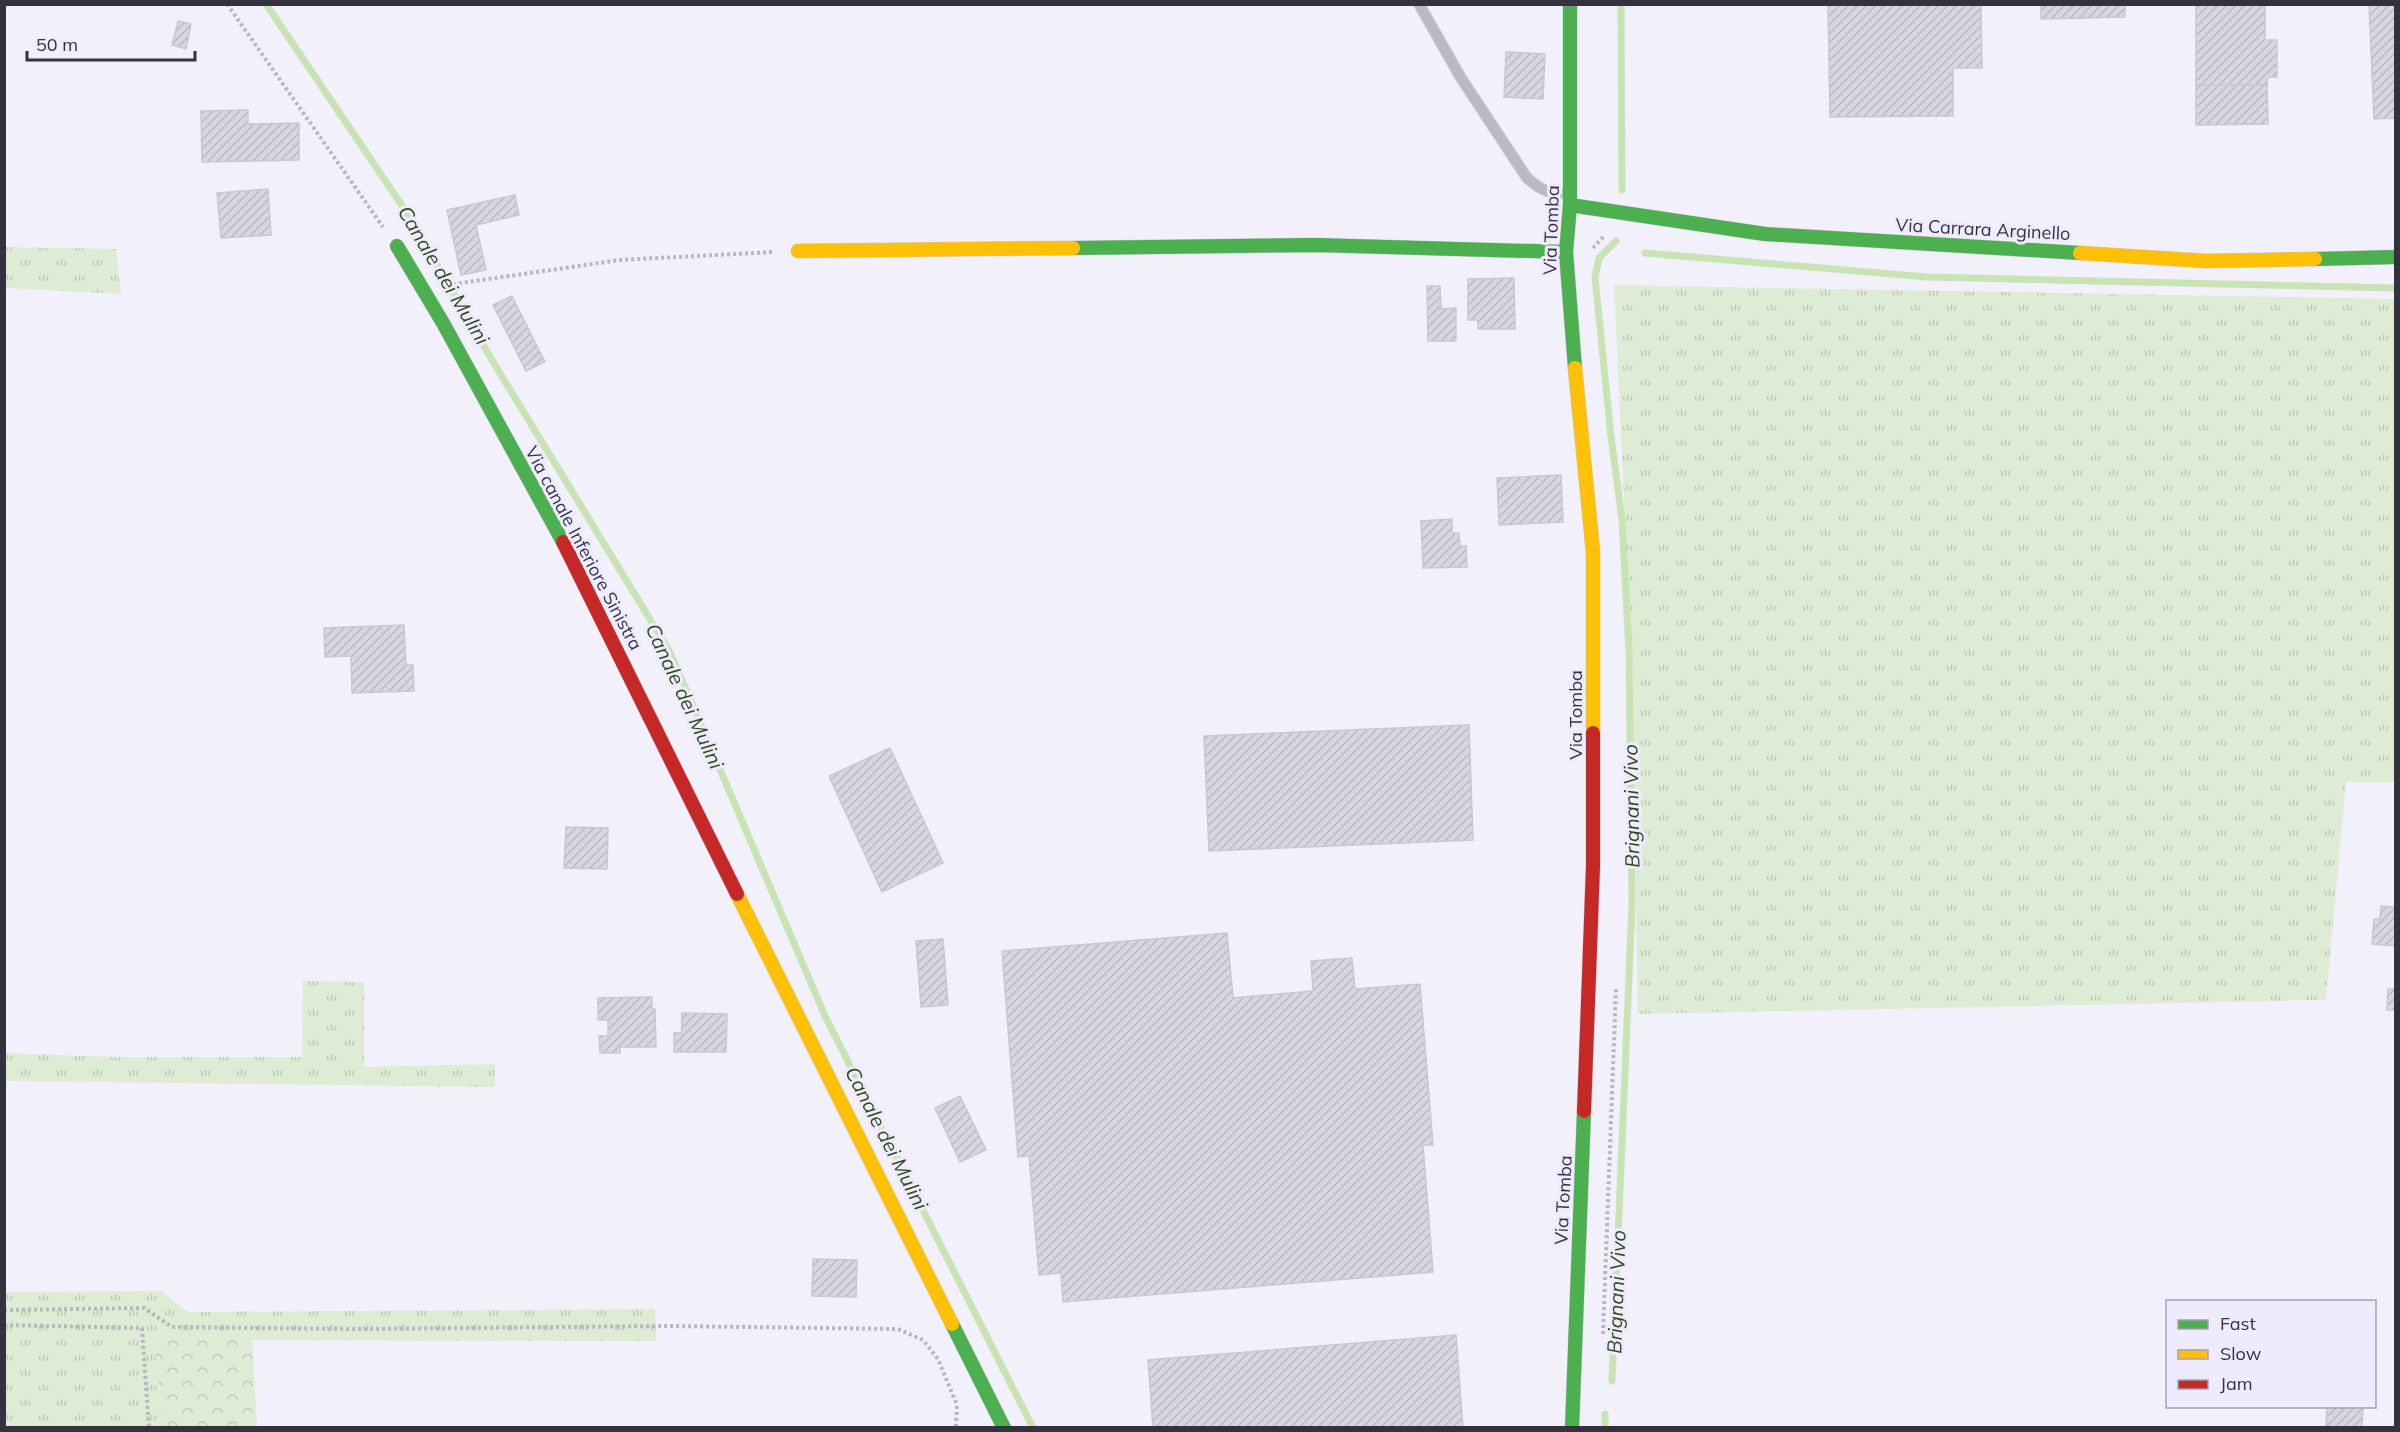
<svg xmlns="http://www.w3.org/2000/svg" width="2400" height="1432" viewBox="0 0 2400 1432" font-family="Mulish,sans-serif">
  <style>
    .grass { fill: url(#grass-tufts) }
    .forest { fill: url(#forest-crowns) }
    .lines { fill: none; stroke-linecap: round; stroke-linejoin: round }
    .stream { stroke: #c8e3b4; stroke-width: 7 }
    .building { fill: url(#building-hatch); stroke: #c9c7d1; stroke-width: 1.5 }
    .lane-casing { stroke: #cdcbd4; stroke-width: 12 }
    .fast-casing { stroke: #cdcbd4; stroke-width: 15 }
    .slow-casing { stroke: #cdcbd4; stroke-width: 15 }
    .jam-casing { stroke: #cdcbd4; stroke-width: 15 }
    .path { stroke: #b8b6c0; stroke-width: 4; stroke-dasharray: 3 3; stroke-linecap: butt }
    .lane { stroke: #bcb9c4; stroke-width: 10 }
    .fast { stroke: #4caf50; stroke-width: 14 }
    .slow { stroke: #ffc107; stroke-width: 14 }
    .jam { stroke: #c62828; stroke-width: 14 }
    .labels { text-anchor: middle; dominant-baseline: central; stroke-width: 6; stroke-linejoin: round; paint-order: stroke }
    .street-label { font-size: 18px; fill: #35323f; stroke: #efebff }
    .water-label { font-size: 20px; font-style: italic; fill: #304917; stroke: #efebff }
  </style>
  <defs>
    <pattern id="grass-tufts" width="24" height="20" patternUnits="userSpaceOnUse" patternTransform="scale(1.5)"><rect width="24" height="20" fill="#deecd6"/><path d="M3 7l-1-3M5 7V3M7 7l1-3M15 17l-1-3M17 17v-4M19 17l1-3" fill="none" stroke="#bfcbb9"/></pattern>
    <pattern id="forest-crowns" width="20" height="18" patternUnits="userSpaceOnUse" patternTransform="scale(1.5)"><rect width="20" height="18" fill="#deecd6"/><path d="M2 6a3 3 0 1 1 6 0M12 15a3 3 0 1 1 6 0" fill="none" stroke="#bfcbb9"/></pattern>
    <pattern id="building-hatch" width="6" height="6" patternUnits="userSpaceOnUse" patternTransform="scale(1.5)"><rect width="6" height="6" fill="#d8d6e0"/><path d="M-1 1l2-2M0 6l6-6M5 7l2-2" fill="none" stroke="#bab8c1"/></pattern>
  </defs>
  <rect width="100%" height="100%" fill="#f2f0fa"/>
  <g class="grass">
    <polygon points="5,247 116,249 121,294 5,288"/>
    <polygon points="1614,285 2395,299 2395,782 2346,782 2326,1000 1638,1014 1631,650"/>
    <polygon points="303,981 364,982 364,1067 495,1064 495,1087 5,1081 5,1053 116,1057 302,1057"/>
    <polygon points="161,1291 188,1312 655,1309 656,1341 252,1340 153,1334 164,1427 5,1427 4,1292"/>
  </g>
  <polygon class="forest" points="153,1334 252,1340 257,1427 164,1427"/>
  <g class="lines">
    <g class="stream">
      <polyline points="266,4 407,213 495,365 670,652 825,1016 1033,1428"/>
      <polyline points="1621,4 1622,190"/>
      <polyline points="1645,253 1927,277 2396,288"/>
      <polyline points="1612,1381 1632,904 1629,651 1622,519 1611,437 1595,277 1599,258 1616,241"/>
      <polyline points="1605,1428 1605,1414"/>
    </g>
  </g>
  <g class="building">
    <polygon points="1828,4 1981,4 1982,68 1953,68 1953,116 1830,117"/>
    <polygon points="2041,4 2085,4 2085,18 2041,19"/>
    <polygon points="2085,4 2125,4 2125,17 2085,18"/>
    <polygon points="2196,4 2265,4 2265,40 2277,40 2277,77 2268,77 2267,85 2196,85"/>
    <polygon points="2369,4 2396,4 2396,118 2374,119"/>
    <polygon points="178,21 191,24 186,49 172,45"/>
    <polygon points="1506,52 1545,54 1543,99 1504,97"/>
    <polygon points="2196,85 2267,85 2268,124 2196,125"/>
    <polygon points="248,110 248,124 299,123 299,160 202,162 201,111"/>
    <polygon points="268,189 271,235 221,238 217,193"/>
    <polygon points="515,195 519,215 476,225 486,270 461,275 447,210"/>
    <polygon points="1514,278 1515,329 1478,329 1478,320 1468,320 1468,279"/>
    <polygon points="1427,286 1440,286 1441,309 1456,308 1456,341 1428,341"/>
    <polygon points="512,296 545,362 526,371 493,305"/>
    <polygon points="1561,475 1563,522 1499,525 1497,478"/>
    <polygon points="1452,519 1452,533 1459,533 1460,546 1466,546 1467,567 1423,568 1421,521"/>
    <polygon points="404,625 406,665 413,665 414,691 352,693 351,656 325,657 324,628"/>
    <polygon points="1469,725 1473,840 1209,851 1204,736"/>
    <polygon points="890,748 943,863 882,892 829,776"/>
    <polygon points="566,827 608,828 607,869 564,868"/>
    <polygon points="2381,906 2396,907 2396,946 2372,944 2374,919 2380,919"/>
    <polygon points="1227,933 1233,998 1313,991 1311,961 1352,958 1355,989 1420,984 1433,1145 1423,1145 1433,1272 1063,1302 1061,1273 1039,1275 1029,1156 1018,1157 1002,951"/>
    <polygon points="943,939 948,1005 921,1007 916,941"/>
    <polygon points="2388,989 2396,989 2396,1010 2387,1010"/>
    <polygon points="652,997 652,1009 655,1009 656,1047 620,1047 620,1053 600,1053 599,1036 608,1036 608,1020 598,1020 598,998"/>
    <polygon points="682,1013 727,1014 726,1052 681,1052"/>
    <polygon points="674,1033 682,1033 681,1052 674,1052"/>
    <polygon points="960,1096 986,1150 960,1162 935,1108"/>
    <polygon points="813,1259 857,1260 856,1297 812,1296"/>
    <polygon points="1456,1335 1463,1428 1153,1428 1148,1360"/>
    <polygon points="2327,1406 2363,1406 2362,1428 2326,1428"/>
  </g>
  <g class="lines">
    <g class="lane-casing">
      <path id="lane" d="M1419,4L1461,78L1527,178C1543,192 1549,193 1570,194"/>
    </g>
    <g class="fast-casing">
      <g id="fast">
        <polyline points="1570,4 1570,205 1566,252 1575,368"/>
        <polyline points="1570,205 1765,234 2080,253"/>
        <polyline points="397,246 443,323 563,542"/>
        <polyline points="1073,248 1316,245 1566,252"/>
        <polyline points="2315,259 2396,257"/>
        <polyline points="952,1324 1004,1428"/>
        <polyline points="1572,1428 1584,1111"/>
      </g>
    </g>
    <g class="slow-casing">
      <g id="slow">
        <polyline points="798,251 1073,248"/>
        <polyline points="2080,253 2206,261 2315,259"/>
        <polyline points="1575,368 1593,552 1593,733"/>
        <polyline points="737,894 952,1324"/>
      </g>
    </g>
    <g class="jam-casing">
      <g id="jam">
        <polyline points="563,542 737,894"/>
        <polyline points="1584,1111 1593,866 1593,733"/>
      </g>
    </g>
    <g class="path">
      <polyline points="227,4 383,227"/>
      <polyline points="1593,248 1604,236"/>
      <polyline points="447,285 620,260 774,252"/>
      <polyline points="4,1310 144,1308 172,1327 355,1329 669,1326 898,1329 923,1340 938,1359 957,1405 956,1428"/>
      <polyline points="4,1325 142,1328 149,1428"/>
      <polyline points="1603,1334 1616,988"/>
    </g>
    <use href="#lane" class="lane"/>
    <use href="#fast" class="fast"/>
    <use href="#slow" class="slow"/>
    <use href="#jam" class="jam"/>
  </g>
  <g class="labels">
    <g class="street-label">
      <text transform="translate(1983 229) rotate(3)">Via Carrara Arginello</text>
      <text transform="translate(1551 230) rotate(-88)">Via Tomba</text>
      <text transform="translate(584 548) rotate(62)">Via canale Inferiore Sinistra</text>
      <text transform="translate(1575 715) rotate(-90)">Via Tomba</text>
      <text transform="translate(1563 1200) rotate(-87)">Via Tomba</text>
    </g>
    <g class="water-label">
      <text transform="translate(444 275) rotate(59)">Canale dei Mulini</text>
      <text transform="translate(685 696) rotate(65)">Canale dei Mulini</text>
      <text transform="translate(1631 806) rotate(-91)">Brignani Vivo</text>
      <text transform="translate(887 1138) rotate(63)">Canale dei Mulini</text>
      <text transform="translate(1616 1292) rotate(-88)">Brignani Vivo</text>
    </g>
  </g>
  <rect width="2400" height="1432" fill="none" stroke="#35323f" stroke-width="12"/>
  <rect x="2166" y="1300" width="210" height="108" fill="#efebff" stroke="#a5a1b2" stroke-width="1.5"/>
  <rect x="2178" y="1320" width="30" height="9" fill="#4caf50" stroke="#a5a1b2" stroke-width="1.5"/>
  <text x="2220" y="1330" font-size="18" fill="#35323f">Fast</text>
  <rect x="2178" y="1350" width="30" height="9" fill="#ffc107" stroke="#a5a1b2" stroke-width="1.5"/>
  <text x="2220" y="1360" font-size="18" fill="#35323f">Slow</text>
  <rect x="2178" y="1380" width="30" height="9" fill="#c62828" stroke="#a5a1b2" stroke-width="1.5"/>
  <text x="2220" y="1390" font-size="18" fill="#35323f">Jam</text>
  <path d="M27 51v9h168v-9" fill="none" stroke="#35323f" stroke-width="3"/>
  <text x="36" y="51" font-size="18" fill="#35323f" stroke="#efebff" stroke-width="4.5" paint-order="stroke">50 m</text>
</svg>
